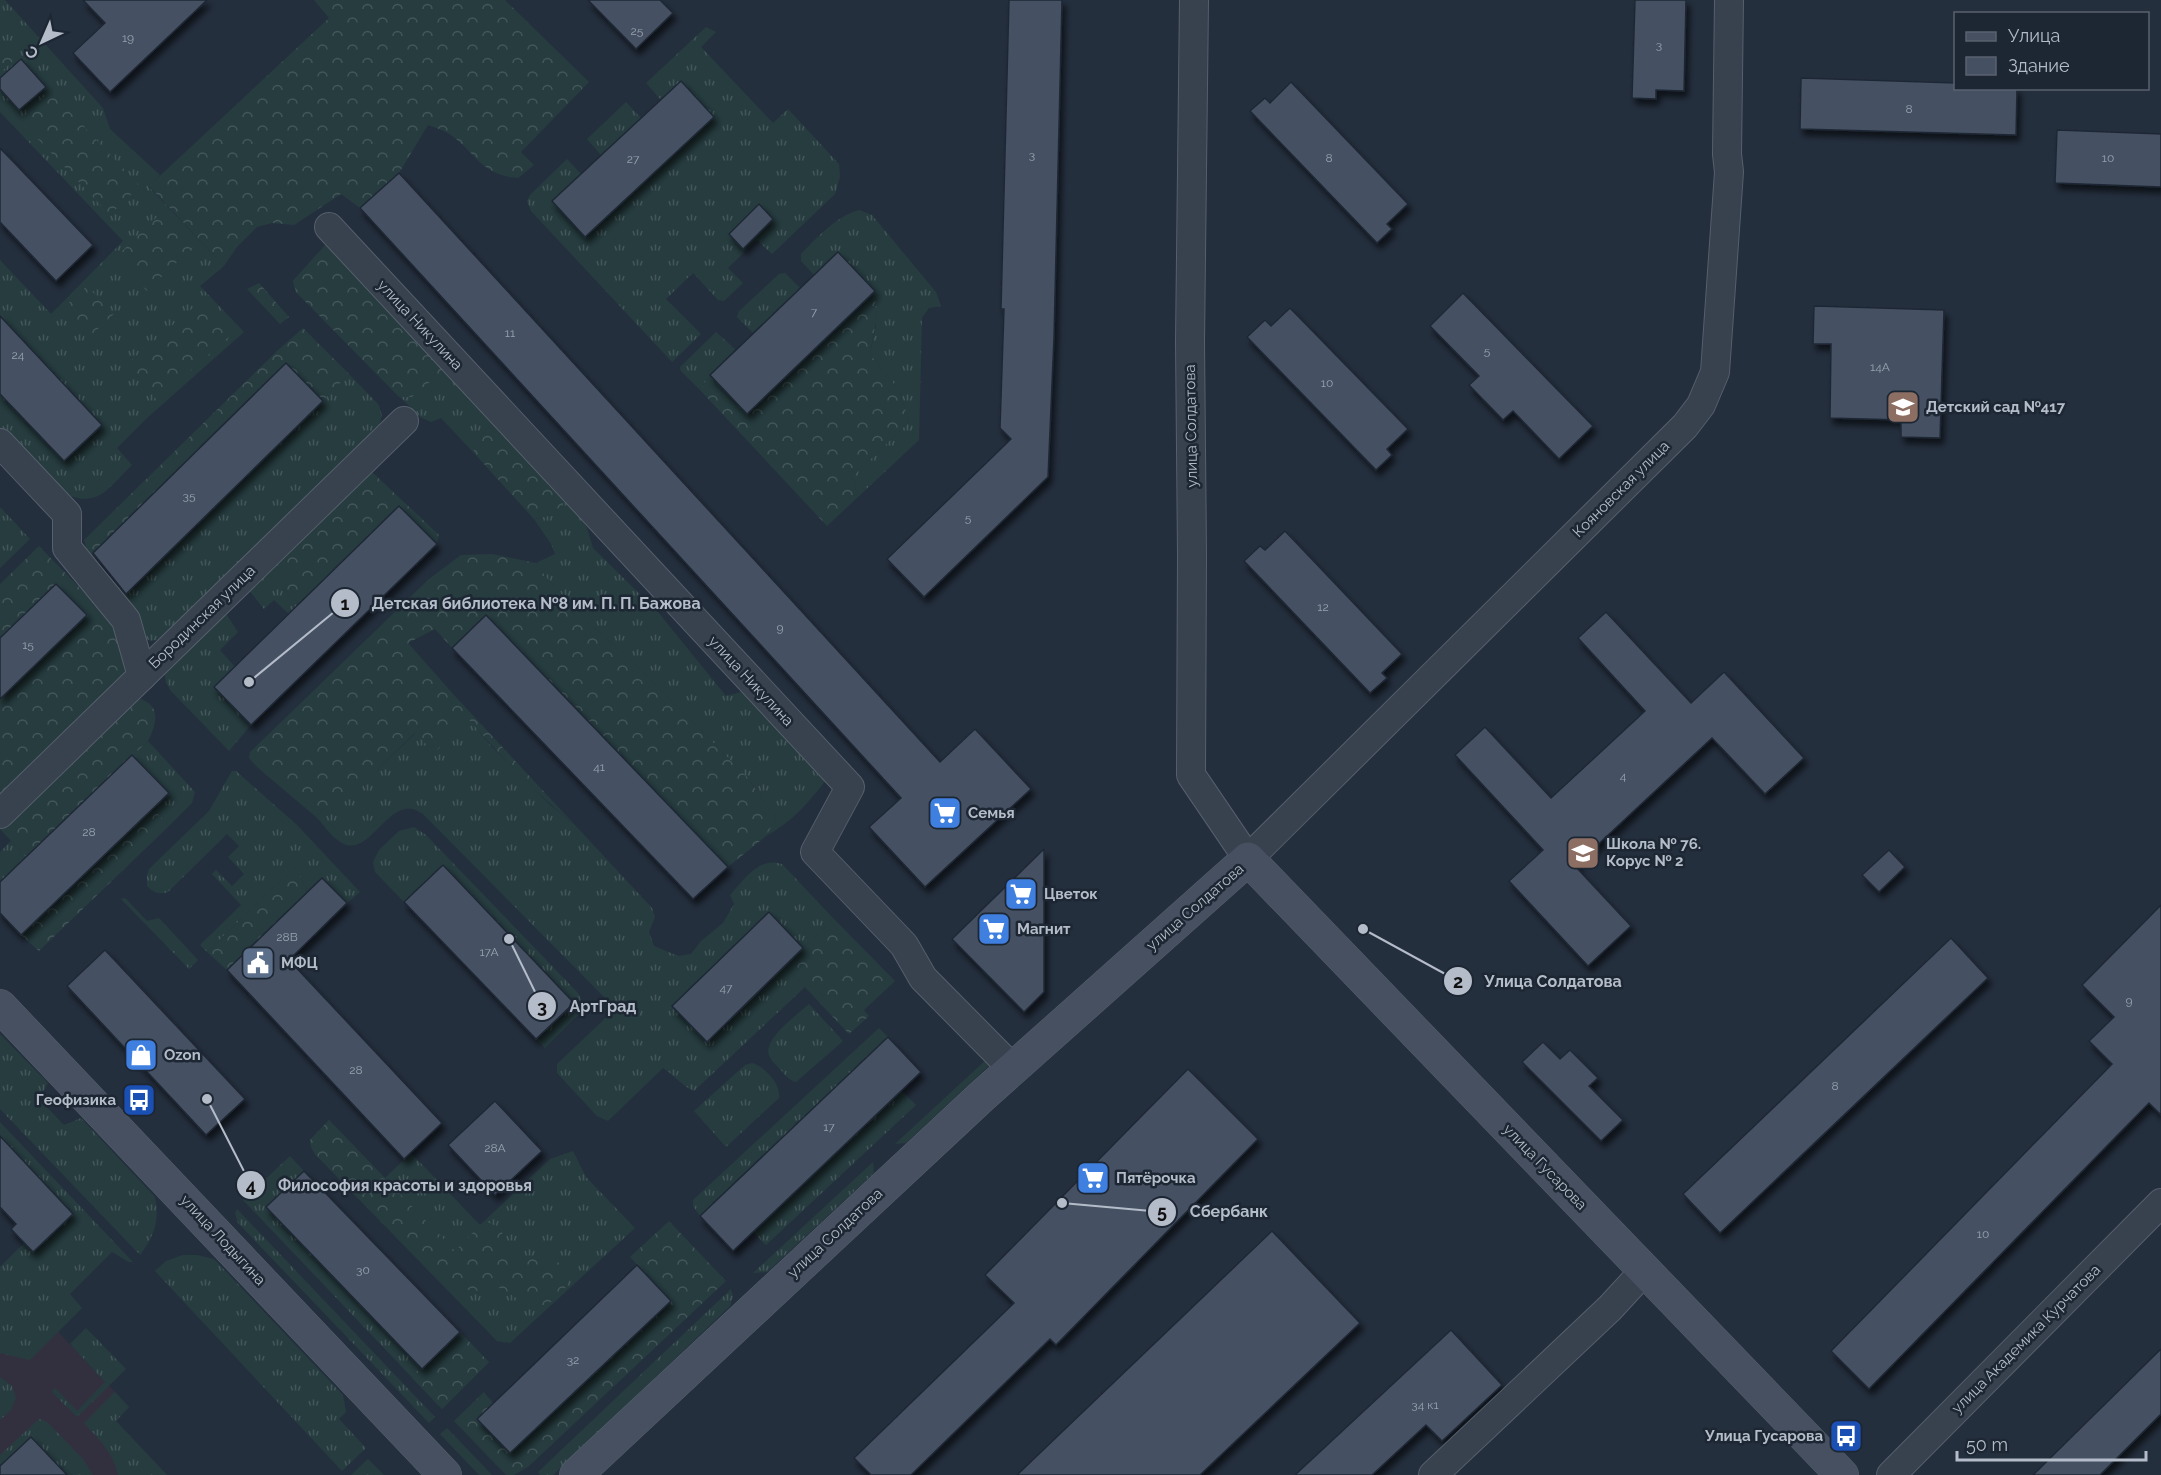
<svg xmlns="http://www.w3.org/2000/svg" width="2161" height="1475" viewBox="0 0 2161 1475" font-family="Raleway,sans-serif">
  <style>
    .medical { fill: #32303f }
    .grass { fill: url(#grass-tufts) }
    .forest { fill: url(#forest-crowns) }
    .building { fill: #455162; stroke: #1f2835; stroke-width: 1.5; filter: url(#shadow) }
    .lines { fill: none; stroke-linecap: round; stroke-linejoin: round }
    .street-casing { stroke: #565f6c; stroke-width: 30 }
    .secondary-casing { stroke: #565f6c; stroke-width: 34 }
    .street { stroke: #38414e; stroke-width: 28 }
    .secondary { stroke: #465061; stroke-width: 33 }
    .labels { text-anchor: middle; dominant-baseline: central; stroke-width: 5; stroke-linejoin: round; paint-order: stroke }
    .number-label { font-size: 12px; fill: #98a1af }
    .street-label { font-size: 15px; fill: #b4bcc9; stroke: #1d2633 }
    .poi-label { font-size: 15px; font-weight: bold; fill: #b4bcc9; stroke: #1d2633; text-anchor: start }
    .leader { fill: none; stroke: #b4bcc9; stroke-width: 2 }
    .callout-dot { fill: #b4bcc9; stroke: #1d2633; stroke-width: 2 }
    .mark-label { font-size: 18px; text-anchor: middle; font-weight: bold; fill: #111 }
    .callout-label { font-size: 16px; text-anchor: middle; font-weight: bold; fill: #b4bcc9; stroke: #1d2633; stroke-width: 5; stroke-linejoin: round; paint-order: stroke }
  </style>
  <defs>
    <pattern id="grass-tufts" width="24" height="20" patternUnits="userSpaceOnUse" patternTransform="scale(1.5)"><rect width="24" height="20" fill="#263c3f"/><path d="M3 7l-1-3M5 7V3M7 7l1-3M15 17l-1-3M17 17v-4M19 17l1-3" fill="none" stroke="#435659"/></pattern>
    <pattern id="forest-crowns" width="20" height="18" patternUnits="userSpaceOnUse" patternTransform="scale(1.5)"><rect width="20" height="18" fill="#263c3f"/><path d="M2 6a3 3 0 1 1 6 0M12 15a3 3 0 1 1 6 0" fill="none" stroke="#435659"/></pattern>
    <filter id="shadow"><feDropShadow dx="3.5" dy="6" stdDeviation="3" flood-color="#0009"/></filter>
  </defs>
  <rect width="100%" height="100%" fill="#242f3e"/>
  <polygon class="medical" points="0,1283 12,1283 129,1407 116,1421 167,1475 0,1475"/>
  <g class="grass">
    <path d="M0,0H5L103,108L110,129L160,175L149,187L224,266L200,286L244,332L147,418L117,448L132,465C107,489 98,510 61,492L0,428V260L51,314L123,241L0,112Z"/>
    <polygon points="706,27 716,32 701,47 773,123 788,109 839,164 840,177 835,194 772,254 757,240 728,268 743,283 724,301 718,300 693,273 666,299 701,334 672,362 531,211 527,201 530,195 567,159 581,174 601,155 587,139 626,102 641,118 661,100 646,83"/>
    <path d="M859,210L872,215L936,292L941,306L929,308L922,318L919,440L858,497L852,477L909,422L900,392L870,354L876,326L875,291L838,252L814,275L801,261V254C819,236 835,217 859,210Z"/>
    <polygon points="329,241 494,422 481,436 473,452 441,418 431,422 420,417 296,292 293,281"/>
    <polygon points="785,273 800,288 753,333 737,317 739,311 779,274"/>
    <polygon points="716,332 736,350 710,375 700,390 681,371 680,367"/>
    <polygon points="349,374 379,405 382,416 379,426 161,639 151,641 146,639 135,619 89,557 126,594"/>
    <path d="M567,499L587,528L593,548L658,612L726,696L741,692L756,699L826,780C808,803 792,822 766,836L776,819L748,778L631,660L592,626L549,581L536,563L555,554L551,544L534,519L553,515Z"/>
    <polygon points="0,507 30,539 0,568"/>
    <polygon points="277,561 292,580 284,590 299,604 289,614 274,600 264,609 248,589"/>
    <polygon points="225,612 238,632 220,650 235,667 214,687 251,725 229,751 170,690 166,682 164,670"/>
    <path d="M466,715L491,746L549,804L574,824L652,908L655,917L649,932L654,946L678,956L691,954L701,941L723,923L734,904L730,895C744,880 759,856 782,864L833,918L803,948L768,912L672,1006L707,1042L785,966L805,987L694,1091C682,1086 674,1075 663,1068L608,1121L597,1116L557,1073V1064L612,1012L609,1002L423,814C418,811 411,807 405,809C382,813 364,860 339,841C330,835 323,824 316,817L332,801H344L416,733Z"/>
    <polygon points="148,741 195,792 192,803 169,826 152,808 169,792 132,755"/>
    <path d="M232,771H236L297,825L360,892L347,903L322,878L308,892L295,867L207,952L200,945L241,905L212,874L216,870L232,886L244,874L228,857L239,846L227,834L168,892C159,895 153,892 147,886V875L149,869L209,811Z"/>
    <polygon points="414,827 426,835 579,994 582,1006 578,1015 545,1048 536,1039 574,1002 443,866 404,902 375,872 373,862 379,850 399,831"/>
    <polygon points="11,841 26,857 0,882 0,852"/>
    <polygon points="125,898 147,921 159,918 198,960 189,969 121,899"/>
    <path d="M809,1004L843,1041L796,1082C788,1080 783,1072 778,1067C775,1064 770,1059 769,1055C763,1039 798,1014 809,1004Z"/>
    <polygon points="879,1028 888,1037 700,1216 693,1206 693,1200"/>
    <path d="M0,1034L48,1083L39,1099L64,1125L81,1118L155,1197C160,1220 154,1237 140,1255L0,1109Z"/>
    <polygon points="988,1058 994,1061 906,1143 895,1144"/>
    <path d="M752,1063C764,1066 781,1084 779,1098L726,1147L694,1111L745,1065Z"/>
    <polygon points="902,1091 916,1105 766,1245 753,1232 733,1251"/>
    <polygon points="329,1120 385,1178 411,1153 480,1225 550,1159 573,1151 586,1177 635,1228 510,1343 497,1341 315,1154 311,1147 310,1140"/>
    <polygon points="0,1122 133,1262 129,1262 112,1252 70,1294 82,1308 30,1360 0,1353 0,1267 24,1243 34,1251 73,1213 0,1136"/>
    <polygon points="290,1156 304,1171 266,1208 422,1368 489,1362 442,1409 243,1200"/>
    <polygon points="873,1162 874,1173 767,1272 753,1273"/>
    <polygon points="237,1209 435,1417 429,1423 238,1223 235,1213"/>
    <polygon points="183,1255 197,1255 214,1259 343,1395 346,1412 339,1419 366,1448 342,1471 155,1271 166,1261"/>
    <polygon points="731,1289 733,1296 730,1306 553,1475 540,1475 538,1472"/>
    <polygon points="86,1328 126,1369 77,1417 52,1392 55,1388 77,1411 105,1382 70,1344"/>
    <polygon points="0,1377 12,1386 16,1398 11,1410 0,1420"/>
    <path d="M115,1392L129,1407L116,1421L167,1475H118C113,1453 99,1439 84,1423Z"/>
    <polygon points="39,1419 47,1422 83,1459 93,1475 67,1475 31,1437 0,1466 0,1455"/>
    <polygon points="447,1428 492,1475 479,1475 440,1434"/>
    <polygon points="368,1459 384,1475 351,1475"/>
  </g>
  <g class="forest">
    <path d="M314,0H505L589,82L521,152L534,165L518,178C478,175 475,149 446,132C440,129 434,127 428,125L399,173L360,208L341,194L294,225L272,223L257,227L237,247L224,266L149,186L329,18Z"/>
    <polygon points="0,41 16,58 0,73"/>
    <polygon points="50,91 140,186 110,215 20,120"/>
    <polygon points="162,212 194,246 147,291 115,258"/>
    <polygon points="329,241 451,374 443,383 432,380 412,397 399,397 296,292 293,281"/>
    <polygon points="259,283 289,317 280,324 247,289"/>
    <polygon points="87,286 114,314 87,339 60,311"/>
    <polygon points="875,291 876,322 870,354 900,392 909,422 852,477 858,497 827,526 700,390 710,375 747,414"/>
    <polygon points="202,300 232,334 157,400 126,365"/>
    <polygon points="303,328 349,374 323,401 286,364 89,557 84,540 277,351"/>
    <polygon points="494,422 534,461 549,486 567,499 553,515 534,519 473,452 481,436"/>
    <polygon points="371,471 439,535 437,544 399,506 299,604 284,590 291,580 277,561"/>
    <polygon points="39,546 115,624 127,665 123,676 0,796 0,699 86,615 55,584 0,638 0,584"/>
    <path d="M492,554L536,563L549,581L592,626L631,660L748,778L776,819L766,836L728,867L486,616L452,648L435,629L408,643L454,695L574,824C534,792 499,755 466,716L435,753L415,733L344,802L332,801L316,817L257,767L249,758L250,752L429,579L461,555Z"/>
    <path d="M136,698C162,703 157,723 148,741L26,857L0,829Z"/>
    <polygon points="152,808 169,826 39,951 21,935"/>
    <polygon points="295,867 308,892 227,970 207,952"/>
    <polygon points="833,918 895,981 864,1010 869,1016 849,1034 785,966"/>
    <path d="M329,1120L455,1251L480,1225L490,1223L501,1229L508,1250L530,1258L555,1259L571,1276L562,1295L541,1308L528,1305L500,1288C474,1294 461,1290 438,1280L315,1154L311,1147L310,1140Z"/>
    <polygon points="669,1221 726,1281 528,1467 514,1475 506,1475 454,1421 484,1392 493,1403 477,1419 510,1453 671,1301 630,1257"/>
    <polygon points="460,1332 489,1362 442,1409 412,1378"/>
  </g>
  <g class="building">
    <polygon points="83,0 207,0 110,92 73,53 105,23"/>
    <polygon points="588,0 660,0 673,13 636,49"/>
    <polygon points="1009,0 1062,0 1054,337 1048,477 924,597 887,559 1011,439 1000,428 1004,309 1001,309"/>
    <polygon points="1635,0 1686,0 1684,91 1656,90 1656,99 1632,98"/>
    <polygon points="21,59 46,87 19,110 0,89 0,78"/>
    <polygon points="1801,78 1956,83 1956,88 2017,88 2016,135 1800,129"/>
    <polygon points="681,81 714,117 585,237 552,201"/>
    <polygon points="1291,82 1408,204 1387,224 1392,229 1377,243 1250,111 1265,98 1270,103"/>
    <polygon points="2057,130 2161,134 2161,187 2055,183"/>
    <polygon points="0,148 93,245 56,281 0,222"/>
    <polygon points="399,173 940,762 975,729 1031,789 925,887 869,827 901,798 360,208"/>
    <polygon points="759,204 773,219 743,249 729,234"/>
    <polygon points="838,252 875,291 747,414 710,375"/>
    <polygon points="1463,293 1593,426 1559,459 1513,411 1503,420 1469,385 1479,376 1430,326"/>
    <polygon points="1814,306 1944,310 1940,438 1901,437 1901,420 1830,418 1831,344 1813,344"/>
    <polygon points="1290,308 1408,429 1387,449 1392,455 1376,470 1247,337 1265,320 1271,326"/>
    <polygon points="0,316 102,425 64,461 0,394"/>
    <polygon points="286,363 323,401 126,594 93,553"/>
    <polygon points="399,506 437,544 251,725 214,687"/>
    <polygon points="1285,531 1402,654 1382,673 1387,678 1370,693 1244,561 1260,546 1265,550"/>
    <polygon points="56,584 87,615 0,699 0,638"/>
    <polygon points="1606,612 1691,703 1724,672 1804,758 1765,794 1712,738 1575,866 1631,926 1588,966 1509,881 1543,850 1455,755 1485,727 1551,798 1645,711 1578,638"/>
    <polygon points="486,615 728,867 693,899 452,648"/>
    <polygon points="132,755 169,793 21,935 0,913 0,882"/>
    <polygon points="1044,849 1044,992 1024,1012 952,939"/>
    <polygon points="1889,850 1905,867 1879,892 1862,875"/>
    <polygon points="443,865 574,1003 536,1039 404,902"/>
    <polygon points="322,878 347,903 289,960 442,1123 404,1159 227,970"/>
    <polygon points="2161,905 2161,1115 2149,1103 1869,1389 1831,1351 2112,1064 2089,1041 2114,1017 2082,985"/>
    <polygon points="769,912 803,948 707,1042 672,1006"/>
    <polygon points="1951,938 1988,978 1720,1233 1683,1194"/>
    <polygon points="105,950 245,1099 206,1135 67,986"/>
    <polygon points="888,1037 921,1072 733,1251 700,1216"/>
    <polygon points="1543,1042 1560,1059 1570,1050 1598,1078 1589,1086 1623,1120 1601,1141 1522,1062"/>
    <polygon points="1188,1069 1258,1139 1056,1345 1050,1339 911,1475 871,1475 854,1458 1014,1303 985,1275"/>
    <polygon points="495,1101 542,1151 495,1195 448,1145"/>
    <polygon points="0,1136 73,1214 33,1252 11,1229 16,1224 0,1207"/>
    <polygon points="304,1171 460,1332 422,1369 266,1207"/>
    <polygon points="1272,1231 1360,1323 1200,1475 1017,1475"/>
    <polygon points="637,1265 671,1301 510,1453 477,1419"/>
    <polygon points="1451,1330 1502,1385 1442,1441 1426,1425 1372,1475 1295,1475"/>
    <polygon points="2161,1349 2161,1414 2100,1475 2033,1475"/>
    <polygon points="31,1437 67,1475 0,1475 0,1466"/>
  </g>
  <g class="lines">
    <g class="street-casing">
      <g id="street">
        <polyline points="1194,0 1190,342 1192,554 1191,775 1248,859 1685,426 1701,405 1715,372 1729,172 1727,154 1729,0"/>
        <polyline points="329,227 850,787 815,852 904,945 923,978 1012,1068"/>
        <polyline points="0,443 67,514 67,548 126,620 142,676"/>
        <polyline points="0,814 404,421"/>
        <polyline points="1433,1475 1610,1308 1645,1270"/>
        <polyline points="1891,1475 2161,1203"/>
      </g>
    </g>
    <g class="secondary-casing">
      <g id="secondary">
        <polyline points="0,1006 445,1475"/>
        <polyline points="576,1475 981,1097 1248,859 1842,1475"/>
      </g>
    </g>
    <use href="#street" class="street"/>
    <use href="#secondary" class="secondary"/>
  </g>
  <defs>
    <g id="school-square" transform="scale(1.725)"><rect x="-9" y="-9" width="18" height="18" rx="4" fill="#8d6e63" stroke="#1d2633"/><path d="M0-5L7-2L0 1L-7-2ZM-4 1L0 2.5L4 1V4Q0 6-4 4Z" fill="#fff"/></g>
    <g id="supermarket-square" transform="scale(1.725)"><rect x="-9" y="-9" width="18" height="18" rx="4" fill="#3f7fe0" stroke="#1d2633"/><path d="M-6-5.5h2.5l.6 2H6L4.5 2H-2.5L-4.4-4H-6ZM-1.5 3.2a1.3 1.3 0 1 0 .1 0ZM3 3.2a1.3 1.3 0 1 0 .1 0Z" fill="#fff"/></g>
    <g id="civic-square" transform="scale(1.725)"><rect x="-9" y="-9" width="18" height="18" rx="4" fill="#5c6f8a" stroke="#1d2633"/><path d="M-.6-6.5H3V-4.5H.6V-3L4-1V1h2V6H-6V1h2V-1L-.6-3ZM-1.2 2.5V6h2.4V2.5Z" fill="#fff"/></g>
    <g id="shop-square" transform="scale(1.725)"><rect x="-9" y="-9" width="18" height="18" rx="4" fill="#3f7fe0" stroke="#1d2633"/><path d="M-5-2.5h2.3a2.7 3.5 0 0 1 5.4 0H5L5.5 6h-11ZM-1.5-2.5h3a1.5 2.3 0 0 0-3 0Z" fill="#fff"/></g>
    <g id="bus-square" transform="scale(1.725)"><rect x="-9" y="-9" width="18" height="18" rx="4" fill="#1a4fb4" stroke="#1d2633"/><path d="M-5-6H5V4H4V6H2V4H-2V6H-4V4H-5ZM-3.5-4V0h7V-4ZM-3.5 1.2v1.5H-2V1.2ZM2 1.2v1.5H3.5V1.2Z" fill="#fff"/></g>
  </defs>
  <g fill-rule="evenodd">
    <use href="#school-square" x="1903" y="407"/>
    <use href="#supermarket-square" x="945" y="813"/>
    <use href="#school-square" x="1583" y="853"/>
    <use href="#supermarket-square" x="1021" y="894"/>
    <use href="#supermarket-square" x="994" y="929"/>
    <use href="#civic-square" x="258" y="963"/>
    <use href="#shop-square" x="141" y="1055"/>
    <use href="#bus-square" x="139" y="1100"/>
    <use href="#supermarket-square" x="1093" y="1178"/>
    <use href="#bus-square" x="1846" y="1436"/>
  </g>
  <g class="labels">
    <g class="number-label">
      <text x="637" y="31">25</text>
      <text x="128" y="38">19</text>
      <text x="1659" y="45">3</text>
      <text x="1909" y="109">8</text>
      <text x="1032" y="155">3</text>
      <text x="1329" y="158">8</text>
      <text x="2108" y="158">10</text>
      <text x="633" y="159">27</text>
      <text x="814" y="312">7</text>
      <text x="510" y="333">11</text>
      <text x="1487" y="351">5</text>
      <text x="18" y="355">24</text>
      <text x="1880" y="367">14А</text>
      <text x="1327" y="383">10</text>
      <text x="189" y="496">35</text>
      <text x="968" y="518">5</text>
      <text x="1323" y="607">12</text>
      <text x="780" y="628">9</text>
      <text x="28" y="645">15</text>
      <text x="599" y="767">41</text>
      <text x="1623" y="776">4</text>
      <text x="89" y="832">28</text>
      <text x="287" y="937">28В</text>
      <text x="489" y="952">17А</text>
      <text x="726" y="988">47</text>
      <text x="2129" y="1001">9</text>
      <text x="356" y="1070">28</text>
      <text x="1835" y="1086">8</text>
      <text x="829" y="1127">17</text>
      <text x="495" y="1148">28А</text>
      <text x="1983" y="1234">10</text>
      <text x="363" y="1270">30</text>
      <text x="573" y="1360">32</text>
      <text x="1425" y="1405">34 к1</text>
    </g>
    <g class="street-label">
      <text transform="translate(420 325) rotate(47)">улица Никулина</text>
      <text transform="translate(1191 426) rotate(-91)">улица Солдатова</text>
      <text transform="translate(1621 489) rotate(-45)">Кояновская улица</text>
      <text transform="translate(202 617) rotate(-44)">Бородинская улица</text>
      <text transform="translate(751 681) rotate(47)">улица Никулина</text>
      <text transform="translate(1195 907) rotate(-41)">улица Солдатова</text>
      <text transform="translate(1545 1167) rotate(46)">улица Гусарова</text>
      <text transform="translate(835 1233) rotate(-43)">улица Солдатова</text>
      <text transform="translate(223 1240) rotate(47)">улица Лодыгина</text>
      <text transform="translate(2026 1339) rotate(-45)">улица Академика Курчатова</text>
    </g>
    <g class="poi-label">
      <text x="1926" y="407">Детский сад №417</text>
      <text x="968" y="813">Семья</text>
      <text x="1606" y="844">Школа № 76.<tspan x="1606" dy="17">Корус № 2</tspan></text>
      <text x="1044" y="894">Цветок</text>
      <text x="1017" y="929">Магнит</text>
      <text x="281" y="963">МФЦ</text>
      <text x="164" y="1055">Ozon</text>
      <text x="116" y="1100" text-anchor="end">Геофизика</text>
      <text x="1116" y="1178">Пятёрочка</text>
      <text x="1823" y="1436" text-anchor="end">Улица Гусарова</text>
    </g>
  </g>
  <path class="leader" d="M249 682L345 603M1363 929L1458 981M509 939L542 1006M207 1099L251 1185M1062 1203L1162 1212"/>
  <g class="callout-dot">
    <circle cx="249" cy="682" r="6"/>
    <circle cx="1363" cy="929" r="6"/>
    <circle cx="509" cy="939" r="6"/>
    <circle cx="207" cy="1099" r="6"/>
    <circle cx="1062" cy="1203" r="6"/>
    <circle cx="345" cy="603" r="15"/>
    <circle cx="1458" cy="981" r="15"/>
    <circle cx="542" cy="1006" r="15"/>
    <circle cx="251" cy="1185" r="15"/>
    <circle cx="1162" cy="1212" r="15"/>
  </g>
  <g class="mark-label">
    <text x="345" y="610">1</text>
    <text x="1458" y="988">2</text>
    <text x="542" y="1013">3</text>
    <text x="251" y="1192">4</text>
    <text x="1162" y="1218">5</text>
  </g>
  <g class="callout-label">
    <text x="536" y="609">Детская библиотека №8 им. П. П. Бажова</text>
    <text x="1553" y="987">Улица Солдатова</text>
    <text x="603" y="1012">АртГрад</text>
    <text x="405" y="1191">Философия красоты и здоровья</text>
    <text x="1229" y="1217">Сбербанк</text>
  </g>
  <rect x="1954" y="12" width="195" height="78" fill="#1d2633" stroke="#59626f" stroke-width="1.5"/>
  <rect x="1966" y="32" width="30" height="9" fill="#465061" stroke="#59626f" stroke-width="1.5"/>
  <text x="2008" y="42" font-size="18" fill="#b4bcc9">Улица</text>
  <rect x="1966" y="57" width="30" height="18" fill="#455162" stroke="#59626f" stroke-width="1.5"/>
  <text x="2008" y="72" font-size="18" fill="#b4bcc9">Здание</text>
  <g transform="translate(42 42) rotate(224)" stroke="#1d2633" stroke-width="4.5" paint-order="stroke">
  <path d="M0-4.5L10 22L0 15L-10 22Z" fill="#b4bcc9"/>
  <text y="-9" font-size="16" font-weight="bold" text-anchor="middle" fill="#b4bcc9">С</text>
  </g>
  <path d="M1957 1451v9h189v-9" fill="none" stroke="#b4bcc9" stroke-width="3"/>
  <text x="1966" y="1451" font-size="18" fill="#b4bcc9" stroke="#1d2633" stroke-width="4.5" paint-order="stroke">50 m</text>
</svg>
